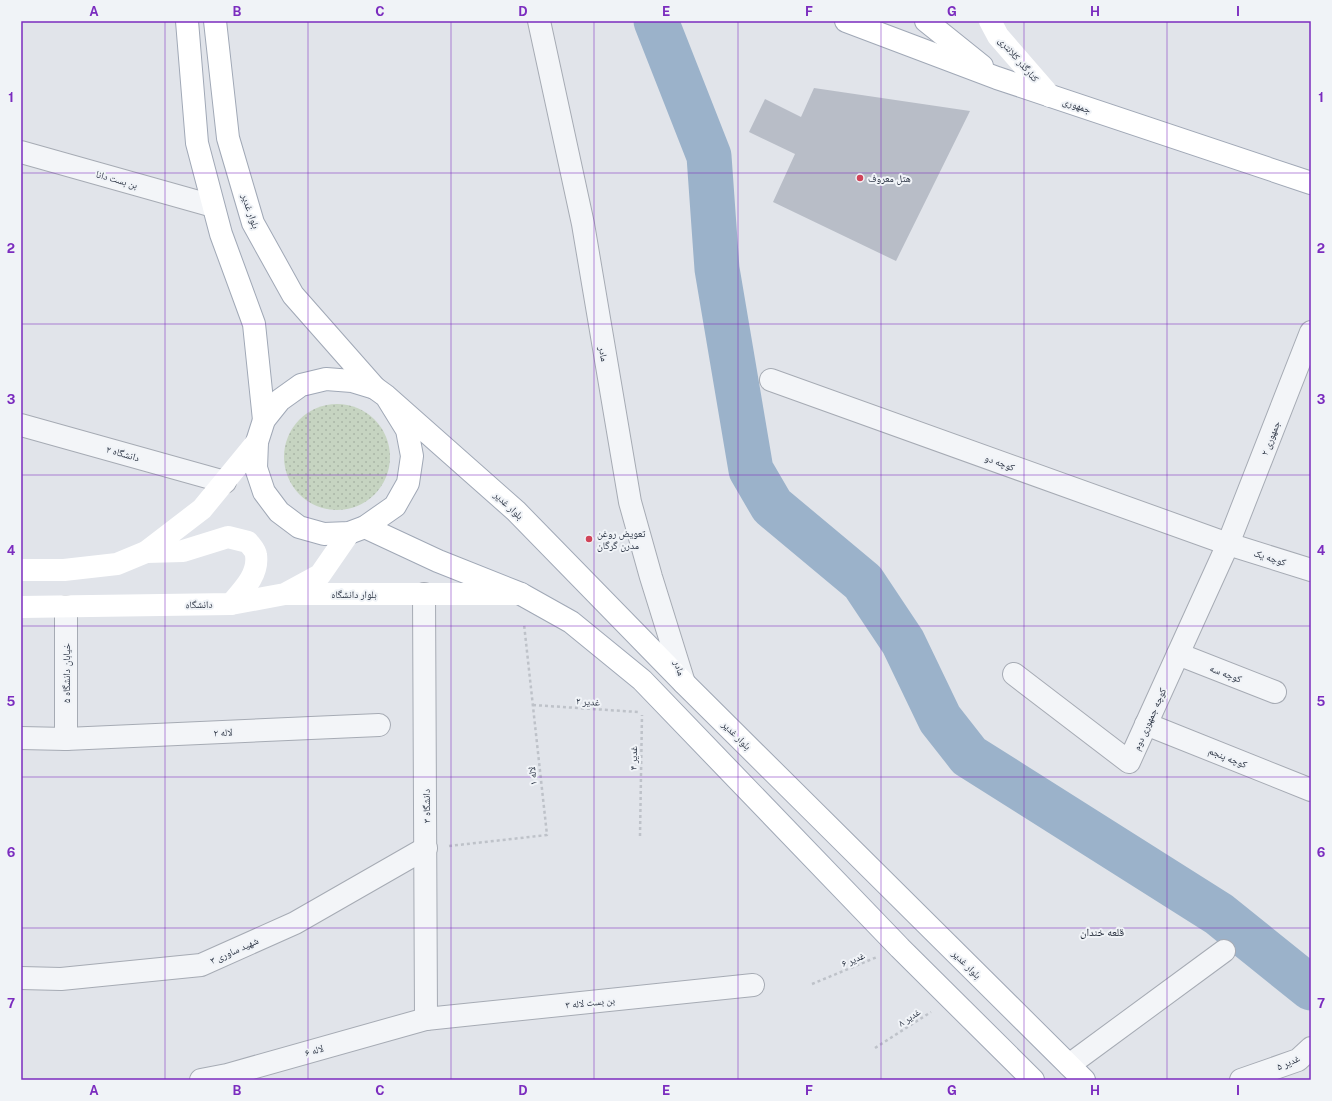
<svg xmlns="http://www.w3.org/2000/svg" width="1332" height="1101" viewBox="0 0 1332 1101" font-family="'Public Sans','Noto Naskh Arabic',sans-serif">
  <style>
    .grass { fill: url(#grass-dots) }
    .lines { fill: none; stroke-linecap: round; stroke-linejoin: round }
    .river { stroke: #9bb2ca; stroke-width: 45 }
    .building { fill: #b8bdc7 }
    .minor-casing { stroke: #a6abb4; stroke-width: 24 }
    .primary-casing { stroke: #a0a8b6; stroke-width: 24 }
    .path { stroke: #bec2c9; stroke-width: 2.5; stroke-dasharray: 3 3; stroke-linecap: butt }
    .minor { stroke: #f3f5f8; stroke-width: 22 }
    .secondary { stroke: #fff; stroke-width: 22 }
    .primary { stroke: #fff; stroke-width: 22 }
    .grid { fill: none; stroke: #7b2cbf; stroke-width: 1; stroke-opacity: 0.55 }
    .poi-dot { fill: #d14459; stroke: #f0f3f7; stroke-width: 1.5 }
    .labels { text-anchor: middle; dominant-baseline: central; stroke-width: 4; stroke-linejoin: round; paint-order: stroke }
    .street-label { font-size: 10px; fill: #293242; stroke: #f0f3f7 }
    .poi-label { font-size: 10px; fill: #293242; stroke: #f0f3f7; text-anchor: start }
    .neighbourhood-label { font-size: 11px; fill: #1b2332; stroke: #f0f3f7 }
    .neatline { fill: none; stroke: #7b2cbf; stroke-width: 1.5 }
    .grid-label { font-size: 13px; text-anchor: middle; font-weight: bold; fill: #7b2cbf }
  </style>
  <defs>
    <pattern id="grass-dots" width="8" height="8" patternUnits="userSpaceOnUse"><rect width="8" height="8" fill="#c6d4c1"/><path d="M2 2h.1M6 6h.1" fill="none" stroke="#aab6a7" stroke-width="1.8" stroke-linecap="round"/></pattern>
  </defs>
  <rect width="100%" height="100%" fill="#e1e4ea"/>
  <circle class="grass" cx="337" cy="457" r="53"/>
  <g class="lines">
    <polyline class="river" points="656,21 709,156 717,269 751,470 772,506 863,582 903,642 940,719 969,756 1219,914 1311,988"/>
  </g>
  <polygon class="building" points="814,88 970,111 896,261 773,202 795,154 749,132 765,99 801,117"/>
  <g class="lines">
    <g class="minor-casing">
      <g id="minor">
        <polyline points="539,21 583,224 630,502 651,577 684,683"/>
        <polyline points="21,152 213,206"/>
        <polyline points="771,380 1228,544 1311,570"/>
        <polyline points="21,425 225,482"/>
        <polyline points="424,594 426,1019"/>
        <polyline points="66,607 66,739"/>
        <polyline points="1178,654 1275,692"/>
        <polyline points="1014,674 1129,762 1228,544 1311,332"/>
        <polyline points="1146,724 1311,790"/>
        <polyline points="21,738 66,739 379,725"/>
        <polyline points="21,978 61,979 201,965 295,923 426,848"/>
        <polyline points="1069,1065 1224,951"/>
        <polyline points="201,1080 227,1075 426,1019 753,985"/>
        <polyline points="1241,1080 1298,1060 1311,1048"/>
      </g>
    </g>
    <g class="primary-casing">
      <g id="primary">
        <polyline points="187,21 197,143 221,234 254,324 264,420"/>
        <polyline points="215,21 228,138 253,223 293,295 375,388"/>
        <polyline points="846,21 997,78 1311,183"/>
        <polyline points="926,21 982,66"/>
        <polyline points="386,396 407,430 412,456 408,483 395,506 365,527 349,533 324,534 299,527 279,512 264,492 256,468 257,442 264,420 280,400 301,385 326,379 352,381 375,388 386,396 516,511 684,683 1084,1080"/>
        <polyline points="365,527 438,561 521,594 571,622 642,680 900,948 1033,1080"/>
      </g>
    </g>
    <g class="path">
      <polyline points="533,705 638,712"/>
      <polyline points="640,836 642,715"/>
      <polyline points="449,846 547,835 524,624"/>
      <polyline points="812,984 877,957"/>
      <polyline points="875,1048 931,1012"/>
    </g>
    <use href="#minor" class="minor"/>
    <g class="secondary">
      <polyline points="990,21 998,36 1050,96"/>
      <path d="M146,552L183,551L228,537L248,542C251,546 256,551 256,555C259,575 242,591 231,604"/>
      <polyline points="21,570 64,570 117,564 146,552 202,509 257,442"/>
      <polyline points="286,594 521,594"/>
      <polyline points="21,607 231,604 285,594 320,575 349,533"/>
    </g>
    <use href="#primary" class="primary"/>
  </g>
  <path class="grid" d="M165,21V1080M308,21V1080M451,21V1080M594,21V1080M738,21V1080M881,21V1080M1024,21V1080M1167,21V1080M21,173H1311M21,324H1311M21,475H1311M21,626H1311M21,777H1311M21,928H1311"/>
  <g class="poi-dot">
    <circle cx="860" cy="178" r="4"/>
    <circle cx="589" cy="539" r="4"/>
  </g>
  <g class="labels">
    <g class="street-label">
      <text transform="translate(1019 59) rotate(49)">کنارگذر کلانتری</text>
      <text transform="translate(1077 105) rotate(19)">جمهوری</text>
      <text transform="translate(117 179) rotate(16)">بن بست دانا</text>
      <text transform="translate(251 211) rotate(71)">بلوار غدیر</text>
      <text transform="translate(604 354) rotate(81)">مادر</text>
      <text transform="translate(1270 438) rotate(-69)">۲ جمهوری</text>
      <text transform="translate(123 453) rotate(16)">دانشگاه ۲</text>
      <text transform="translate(1000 462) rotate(20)">کوچه دو</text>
      <text transform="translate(509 505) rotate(43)">بلوار غدیر</text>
      <text transform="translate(1270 557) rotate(18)">کوچه یک</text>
      <text x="354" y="594">بلوار دانشگاه</text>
      <text transform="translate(199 604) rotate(-1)">دانشگاه</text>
      <text transform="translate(680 668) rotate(72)">مادر</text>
      <text transform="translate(66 673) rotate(-90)">خیابان دانشگاه ۵</text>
      <text transform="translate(1226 673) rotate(21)">کوچه سه</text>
      <text transform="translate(588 701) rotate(4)">۲ غدیر</text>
      <text transform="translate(1149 719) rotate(-66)">کوچه جمهوری دوم</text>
      <text transform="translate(223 732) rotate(-3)">۲ لاله</text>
      <text transform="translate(737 735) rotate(45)">بلوار غدیر</text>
      <text transform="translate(1228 757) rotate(22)">کوچه پنجم</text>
      <text transform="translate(633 758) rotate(-89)">۴ غدیر</text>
      <text transform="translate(532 776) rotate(-96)">۱ لاله</text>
      <text transform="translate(426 806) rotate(-91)">۳ دانشگاه</text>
      <text transform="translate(234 950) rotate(-24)">۳ شهید ساوری</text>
      <text transform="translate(853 959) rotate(-22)">۶ غدیر</text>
      <text transform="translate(967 964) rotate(45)">بلوار غدیر</text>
      <text transform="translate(590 1002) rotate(-6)">بن بست لاله ۳</text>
      <text transform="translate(909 1017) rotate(-33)">۸ غدیر</text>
      <text transform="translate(314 1050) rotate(-16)">لاله ۶</text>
      <text transform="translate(1288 1062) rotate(-24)">غدیر ۵</text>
    </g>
    <g class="poi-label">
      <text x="868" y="178">هتل معروف</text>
      <text x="597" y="533">تعویض روغن<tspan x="597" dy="12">مدرن گرگان</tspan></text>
    </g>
    <g class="neighbourhood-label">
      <text x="1102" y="932">قلعه خندان</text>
    </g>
  </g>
  <rect width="1332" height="1101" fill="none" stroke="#f0f3f7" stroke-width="44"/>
  <rect x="22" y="22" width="1288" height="1057" class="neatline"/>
  <g class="grid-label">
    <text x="94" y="16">A</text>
    <text x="237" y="16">B</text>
    <text x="380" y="16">C</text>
    <text x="523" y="16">D</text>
    <text x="666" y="16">E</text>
    <text x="809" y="16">F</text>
    <text x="952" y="16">G</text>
    <text x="1095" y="16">H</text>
    <text x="1238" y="16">I</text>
    <text x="11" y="102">1</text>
    <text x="1321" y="102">1</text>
    <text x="11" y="253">2</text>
    <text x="1321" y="253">2</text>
    <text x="11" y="404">3</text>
    <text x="1321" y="404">3</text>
    <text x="11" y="555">4</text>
    <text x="1321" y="555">4</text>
    <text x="11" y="706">5</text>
    <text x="1321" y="706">5</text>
    <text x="11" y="857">6</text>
    <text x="1321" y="857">6</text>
    <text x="11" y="1008">7</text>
    <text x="1321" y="1008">7</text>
    <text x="94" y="1095">A</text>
    <text x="237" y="1095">B</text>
    <text x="380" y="1095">C</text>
    <text x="523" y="1095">D</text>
    <text x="666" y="1095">E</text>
    <text x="809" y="1095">F</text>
    <text x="952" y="1095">G</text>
    <text x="1095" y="1095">H</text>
    <text x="1238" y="1095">I</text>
  </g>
</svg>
